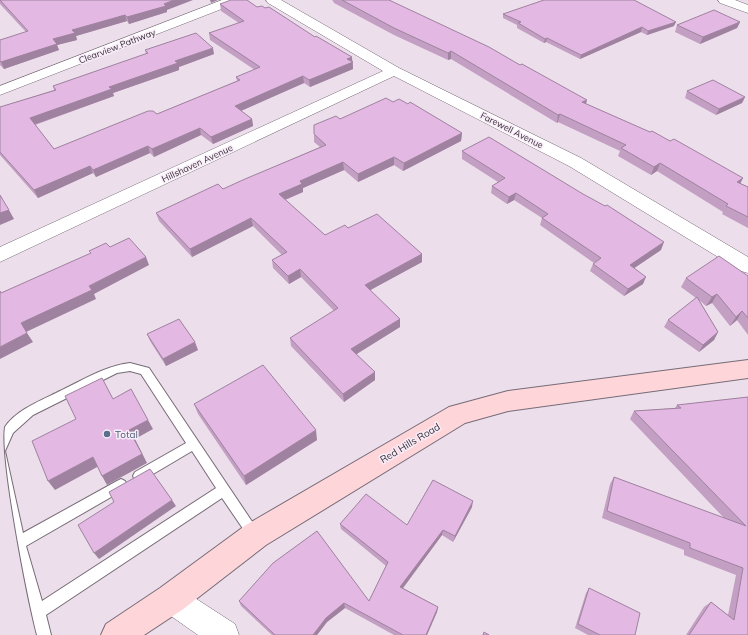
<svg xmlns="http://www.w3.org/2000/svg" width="748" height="635" viewBox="0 0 748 635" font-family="Mulish,sans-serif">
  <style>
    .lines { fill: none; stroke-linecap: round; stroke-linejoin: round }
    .service-casing { stroke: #766b76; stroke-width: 2 }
    .minor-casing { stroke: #766b76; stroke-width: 1 }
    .secondary-casing { stroke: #766b76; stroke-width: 2 }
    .service { fill: #fff; fill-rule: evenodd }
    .minor { fill: #fff; fill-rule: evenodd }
    .secondary { fill: #fed6da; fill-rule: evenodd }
    .wall { fill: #c39fc3 }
    .shaded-wall { fill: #9f829f }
    .building { fill: #e3b9e3; stroke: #9f829f }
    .service-dot { fill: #5c6f8a; stroke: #f9ecf9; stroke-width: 1.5 }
    .labels { text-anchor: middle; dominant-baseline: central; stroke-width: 3; stroke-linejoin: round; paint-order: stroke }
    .far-street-label { font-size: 9px; fill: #342f34; stroke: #f9ecf9 }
    .service-label { font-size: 10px; fill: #4e5e75; stroke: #f9ecf9; text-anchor: start }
    .street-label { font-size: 10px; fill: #342f34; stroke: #f9ecf9 }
  </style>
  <rect width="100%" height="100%" fill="#ecdfeb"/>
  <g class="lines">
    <g class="service-casing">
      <path id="service" d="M130,363L149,368L261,535L260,539L255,541L250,539L222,498L46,615L51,635H37C27,596 0,458 5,427C16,410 42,400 60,391C83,380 105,366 130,363ZM130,371L141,374L186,443L135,472L133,476L135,480L139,482L143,480L192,451L216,488L42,601L26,546L125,489L127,485L125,481L121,479L117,481L23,533L5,451L13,433L33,415L117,373Z"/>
    </g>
    <g class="minor-casing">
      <g id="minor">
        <polygon points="222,0 239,0 237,3 0,95 0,86"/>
        <polygon points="266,0 281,0 399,68 581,158 748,257 748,273 741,271 569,166 394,76 0,262 0,247 383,71 268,3"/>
        <polygon points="718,0 735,0 748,5 748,13 720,3"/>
        <polygon points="171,585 181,589 235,624 239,635 198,635 161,609 157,599 161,589"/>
      </g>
    </g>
    <g class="secondary-casing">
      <polygon id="secondary" points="748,360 748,378 508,411 465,423 266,545 182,610 144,635 101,635 106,624 160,588 246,525 449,407 508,391"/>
    </g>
    <use href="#service" class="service"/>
    <use href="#minor" class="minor"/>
    <use href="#secondary" class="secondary"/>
  </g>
  <g class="wall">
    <polygon points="0,0 167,10 167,12 129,24 127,21 76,36 77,40 57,45 59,50 4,69 0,65 0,40 26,32 0,4"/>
    <polygon points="332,0 389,0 586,104 670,141 743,178 740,183 748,187 748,228 722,214 723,212 657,171 651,175 618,156 620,151 558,122 557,123 451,59 448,60 394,35 334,3 333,1"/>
    <polygon points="220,4 257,7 353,62 353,69 310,87 304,83 241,111 252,119 253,126 213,144 201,135 154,157 150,153 96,177 93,173 38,198 0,155 0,107 54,90 53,86 146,54 145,50 214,54 179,67 179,70 113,93 114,96 35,125 54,149 157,114 237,81 236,77 255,70 210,40 209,33 239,23 221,11"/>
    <polygon points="503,14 674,26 647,35 641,32 580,59 546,42 544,43 517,28 517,25 503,18"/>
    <polygon points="740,22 737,28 700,44 675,32 677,25"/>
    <polygon points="687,91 745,97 742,103 716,115 685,98"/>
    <polygon points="393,102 408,104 462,133 461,141 403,171 394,165 358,182 344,170 303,188 303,192 285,200 325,235 348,228 422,254 422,262 370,290 400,327 356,354 375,372 375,380 344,402 291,346 290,338 334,311 301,277 289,284 273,268 272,260 282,255 253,226 192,257 159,221 156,213 223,189 320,147 314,142 314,134 340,119"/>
    <polygon points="462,151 661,250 634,268 643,284 624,296 590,271 593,264 594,263 540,225 542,218 514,200 507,204 491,193 492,186 498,182 462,159"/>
    <polygon points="748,276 748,335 737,320 730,326 712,303 706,306 699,300 718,332 714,340 699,352 664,327 668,320 696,298 681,287 686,278"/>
    <polygon points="147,334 198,350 166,366 150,341"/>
    <polygon points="748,397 748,635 686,635 704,607 711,602 728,615 736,575 684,555 684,550 602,518 610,484 614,477 724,518 630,419 634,411 675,408 677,405"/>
    <polygon points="194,404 317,440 246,485 198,414"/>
    <polygon points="472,507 453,542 442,535 403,588 438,607 437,612 427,635 394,635 345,608 327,622 317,635 272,635 241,606 239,601 369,601 386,566 341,529 340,524 407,525"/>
    <polygon points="589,588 635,635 588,635 575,628 586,593"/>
  </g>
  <g class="shaded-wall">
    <polygon points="174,0 193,0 167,10 167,12 129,24 127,17"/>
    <polygon points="210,0 218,0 211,3"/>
    <polygon points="125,15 127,21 76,36 77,40 57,45 59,50 4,69 1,62 72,30"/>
    <polygon points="676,22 674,26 647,35 648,31"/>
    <polygon points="740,22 737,28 700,44 703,37"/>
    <polygon points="642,27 641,32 580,59 581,55"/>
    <polygon points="547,38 546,42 544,43 545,39"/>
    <polygon points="213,48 214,54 179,67 179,70 113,93 114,96 33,125 30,118 175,61"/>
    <polygon points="451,51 451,59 448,60 448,53"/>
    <polygon points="352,57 353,69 310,87 309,80 347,59"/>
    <polygon points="303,76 304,83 236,113 235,106"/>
    <polygon points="745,97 742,103 716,115 719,109"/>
    <polygon points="587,100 585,108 582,102"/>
    <polygon points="560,114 558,122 557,123 558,115"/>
    <polygon points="252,119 253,126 213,144 211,137"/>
    <polygon points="200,128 201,135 154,157 152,149"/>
    <polygon points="462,133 461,141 403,171 404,163"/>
    <polygon points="148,146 150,153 96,177 93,170"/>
    <polygon points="394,157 394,165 358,182 358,174"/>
    <polygon points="343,162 344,170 303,188 303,192 280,202 279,194 300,181"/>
    <polygon points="660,163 657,171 651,175 654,167"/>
    <polygon points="90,166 93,173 38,198 34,190"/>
    <polygon points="743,178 739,186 737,182"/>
    <polygon points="516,193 514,200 507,204 509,197"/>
    <polygon points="9,210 14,219 0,225 0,213"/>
    <polygon points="251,218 253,226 192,257 190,249"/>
    <polygon points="664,242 661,250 627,273 630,265"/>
    <polygon points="422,254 422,262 365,293 365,285"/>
    <polygon points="146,257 149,265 94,294 96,299 26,332 21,323 89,286"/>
    <polygon points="300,269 301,277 289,284 288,276"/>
    <polygon points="646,277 643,284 624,296 628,289"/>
    <polygon points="717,294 712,303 706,306 712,297"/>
    <polygon points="742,311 737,320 730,326 736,317"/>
    <polygon points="400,319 400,327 352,357 351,349"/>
    <polygon points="718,332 714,340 699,352 703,345"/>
    <polygon points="27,333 33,342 0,359 0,347"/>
    <polygon points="195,342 198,350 166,366 163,359"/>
    <polygon points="375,372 375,380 344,402 343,394"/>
    <polygon points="148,420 153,429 135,439 147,463 107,485 102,476 129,430"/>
    <polygon points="316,430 317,440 246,485 244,476"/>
    <polygon points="93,457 99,466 55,490 48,481"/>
    <polygon points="172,500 176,506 99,559 94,553"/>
    <polygon points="473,501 472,507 453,542 455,536"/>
    <polygon points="443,530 442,535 400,592 400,587"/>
    <polygon points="344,603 345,608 327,622 317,635 313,635 326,618"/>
    <polygon points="438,607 437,612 427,635 426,635"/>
  </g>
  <g class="building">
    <polygon points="0,0 174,0 164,4 166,6 127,17 125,15 72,30 75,33 53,39 57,44 1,62 0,61 0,40 28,31"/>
    <polygon points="231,0 247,0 257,7 262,6 265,8 269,7 315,37 316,36 352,57 347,59 353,62 309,80 303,76 235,106 252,119 211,137 200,128 152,149 148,146 93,170 90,166 34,190 0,152 0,107 56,90 53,86 148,53 145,50 196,33 213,48 175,61 178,63 109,87 112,89 30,118 54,149 148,111 153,111 157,114 240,80 236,77 260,67 209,33 244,21 220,4"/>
    <polygon points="342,0 389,0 489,47 520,65 522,64 587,100 582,102 650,132 652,131 670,141 674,139 743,178 737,182 748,187 748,217 726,206 728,204 660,163 654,167 621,148 626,145 560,114 558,115 451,51 448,53 394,28"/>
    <polygon points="544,0 634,0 676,22 648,31 642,27 581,55 547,38 545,39 518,23 521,22 503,14"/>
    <polygon points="714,10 740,22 703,37 677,25"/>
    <polygon points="713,80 745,97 719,109 687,91"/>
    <polygon points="386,98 393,102 399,99 408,104 410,102 462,133 404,163 394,157 358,174 343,162 300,181 302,184 279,194 325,235 345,225 348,228 377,214 422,254 365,285 400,319 351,349 375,372 343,394 290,338 338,308 300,269 288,276 272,260 287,252 251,218 190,249 156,213 218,184 223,189 245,179 326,145 314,134 314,125 336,116 340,119"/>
    <polygon points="489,137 583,194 605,206 607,205 664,242 630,265 646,277 628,289 593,264 601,258 542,218 548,214 516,193 509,197 492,186 505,178 462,151"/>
    <polygon points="0,195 9,210 0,213"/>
    <polygon points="129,238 146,257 89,286 92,290 21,323 27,333 0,347 0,291 1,293 91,253 89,251 106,243 110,247"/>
    <polygon points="719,256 748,276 748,318 742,311 736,317 717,294 712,297 686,278"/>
    <polygon points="697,297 718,332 703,345 668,320"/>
    <polygon points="179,319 195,342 163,359 147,334"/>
    <polygon points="263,365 316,430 244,476 194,404"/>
    <polygon points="102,378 113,399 131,389 148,420 129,430 142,454 102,476 93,457 48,481 32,441 76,419 65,396"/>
    <polygon points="748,397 748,635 689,635 711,602 734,620 743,568 690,548 690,543 607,511 614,477 746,526 634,411 681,408 677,405"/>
    <polygon points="150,469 172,500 94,553 78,525 114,502 109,492"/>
    <polygon points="433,480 473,501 455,536 443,530 400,587 438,607 426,635 403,635 344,603 326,618 313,635 275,635 239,601 273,563 317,531 369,601 388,562 340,524 366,494 407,525"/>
    <polygon points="589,588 640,613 635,635 600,635 578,624"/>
    <polygon points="484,632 489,635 483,635"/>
  </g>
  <circle class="service-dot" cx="107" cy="434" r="4"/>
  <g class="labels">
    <g class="far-street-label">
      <text transform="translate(117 46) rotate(-21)">Clearview Pathway</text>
      <text transform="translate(512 130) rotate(27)">Farewell Avenue</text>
      <text transform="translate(197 163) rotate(-25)">Hillshaven Avenue</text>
    </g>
    <g class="service-label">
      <text x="115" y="434">Total</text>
    </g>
    <g class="street-label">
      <text transform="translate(410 443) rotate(-31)">Red Hills Road</text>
    </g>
  </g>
</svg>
